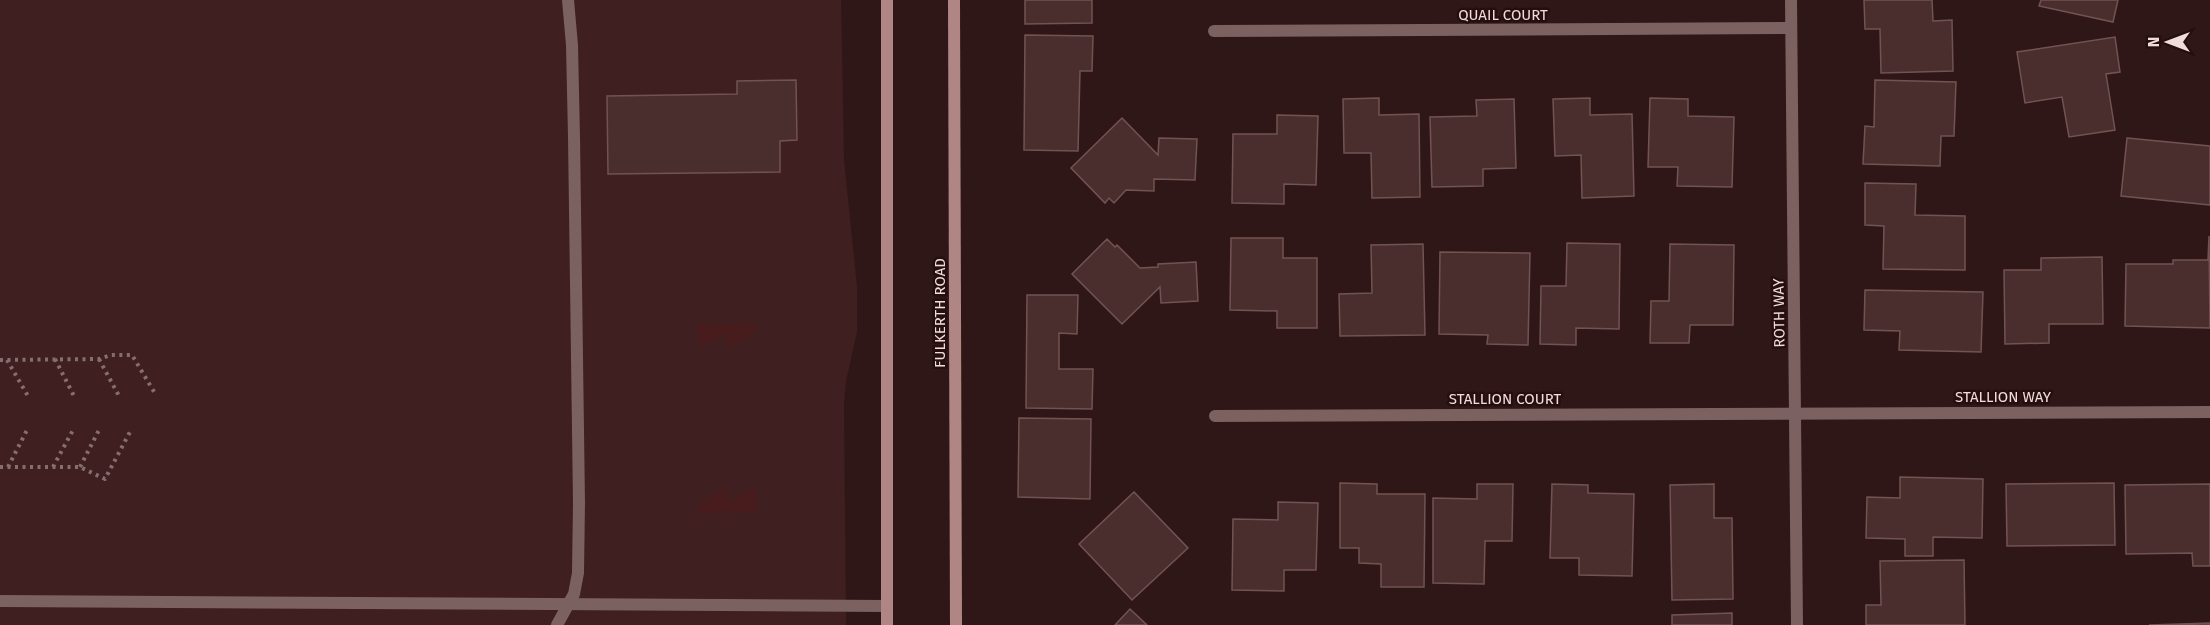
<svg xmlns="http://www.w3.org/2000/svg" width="2210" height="625" viewBox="0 0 2210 625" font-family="'Fira Sans',sans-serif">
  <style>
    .built { fill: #3f1f20 }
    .green { fill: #481c1d }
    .building { fill: #4a2e2e; stroke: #715352; stroke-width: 1.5 }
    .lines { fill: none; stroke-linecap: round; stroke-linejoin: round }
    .path { stroke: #856f6e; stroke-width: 4; stroke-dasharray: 3 4.5; stroke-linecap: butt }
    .lane { stroke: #7b6160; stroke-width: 12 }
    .street { stroke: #7b6160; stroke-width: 12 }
    .secondary { stroke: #b08685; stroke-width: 12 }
    .labels { text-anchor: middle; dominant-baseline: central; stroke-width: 5; stroke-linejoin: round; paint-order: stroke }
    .street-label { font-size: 15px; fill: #efdcdb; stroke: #260e0e }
  </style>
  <rect width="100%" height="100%" fill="#301717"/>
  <polygon class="built" points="0,0 841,0 844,160 857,287 857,332 846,381 844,404 846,625 0,625"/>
  <g class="green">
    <polygon points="698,324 756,324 756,332 727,349 727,333 698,348"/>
    <polygon points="756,486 756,512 699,513 699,503 727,487 727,503"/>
  </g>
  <g class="building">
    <polygon points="1025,0 1092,0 1092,23 1025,24"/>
    <polygon points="1864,0 1932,0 1933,21 1952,20 1953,71 1881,73 1880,29 1865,29"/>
    <polygon points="2041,0 2118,0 2113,22 2039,6"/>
    <polygon points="1025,35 1093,36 1092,71 1080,71 1078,151 1024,150"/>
    <polygon points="2115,37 2120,72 2106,74 2115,130 2069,137 2062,97 2025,103 2017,52"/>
    <polygon points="796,80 797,140 780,141 780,172 608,174 607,96 737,94 737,81"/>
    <polygon points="1875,80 1956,82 1954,136 1941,136 1940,166 1863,164 1865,126 1874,127"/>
    <polygon points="1379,98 1379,115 1419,114 1420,197 1372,198 1371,153 1344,153 1343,99"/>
    <polygon points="1590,98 1590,115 1632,114 1634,196 1582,198 1581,155 1555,156 1553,99"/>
    <polygon points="1650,98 1688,99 1688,116 1734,117 1732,187 1677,186 1678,167 1648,167"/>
    <polygon points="1514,99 1516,168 1483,169 1483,186 1432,187 1430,117 1477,116 1476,100"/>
    <polygon points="1277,115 1318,116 1316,185 1284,184 1284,204 1232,203 1233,134 1277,134"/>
    <polygon points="1122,118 1158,155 1159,138 1197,139 1195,180 1154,179 1154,191 1126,190 1114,203 1109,198 1105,203 1071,168"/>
    <polygon points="2127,138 2210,146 2210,205 2121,196"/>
    <polygon points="1865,183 1916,184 1915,215 1965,216 1965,270 1883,269 1884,226 1865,225"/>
    <polygon points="2209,236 2210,328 2125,326 2126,264 2173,264 2173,260 2208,260"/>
    <polygon points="1231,238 1283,238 1283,258 1317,258 1317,328 1277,328 1277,311 1230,310"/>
    <polygon points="1107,239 1115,247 1117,245 1140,268 1158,267 1158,264 1196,262 1198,301 1161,303 1160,287 1122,324 1072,274"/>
    <polygon points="1567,243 1620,244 1619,329 1576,328 1576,345 1540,344 1541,286 1566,286"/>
    <polygon points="1423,244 1425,335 1340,336 1339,294 1372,293 1371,245"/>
    <polygon points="1670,244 1734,245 1733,325 1690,325 1689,343 1650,343 1651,301 1669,301"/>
    <polygon points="1440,252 1530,253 1528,345 1487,344 1488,335 1439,334"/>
    <polygon points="2102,257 2103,324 2049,324 2049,343 2005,344 2004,270 2041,270 2041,258"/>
    <polygon points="1865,290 1983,292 1981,352 1899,350 1900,331 1864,330"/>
    <polygon points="1027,295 1078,295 1077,334 1059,333 1059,369 1093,369 1092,409 1026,408"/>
    <polygon points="1019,418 1091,419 1090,499 1018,497"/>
    <polygon points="1900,477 1983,479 1982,538 1933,537 1933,556 1905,556 1905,539 1866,538 1867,497 1900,498"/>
    <polygon points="1340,483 1377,484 1377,494 1425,494 1424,587 1381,587 1381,564 1359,563 1359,548 1340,548"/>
    <polygon points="2114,483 2115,545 2007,546 2006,484"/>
    <polygon points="1477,484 1513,484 1512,541 1485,541 1484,584 1433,583 1433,498 1477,499"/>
    <polygon points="1552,484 1588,485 1588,493 1634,494 1632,576 1579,575 1579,558 1550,558"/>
    <polygon points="1714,484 1714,518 1732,518 1733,599 1672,600 1670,485"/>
    <polygon points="2210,484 2210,566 2193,566 2192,553 2126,554 2125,485"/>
    <polygon points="1134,492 1188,548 1132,600 1079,544"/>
    <polygon points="1278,502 1318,503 1316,570 1284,570 1284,591 1232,590 1233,519 1278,520"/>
    <polygon points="1964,560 1965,625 1866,625 1866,605 1881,605 1880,561"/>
    <polygon points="1130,609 1147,625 1115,625"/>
    <polygon points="1732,613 1732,625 1672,625 1672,615"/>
    <polygon points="2210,623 2210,625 2149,625"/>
  </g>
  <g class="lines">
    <g class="path">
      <polyline points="55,359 74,396"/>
      <polyline points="99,359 119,396"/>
      <polyline points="0,360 99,359 111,355 132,355 156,395"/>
      <polyline points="7,360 28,396"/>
      <polyline points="0,467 80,467 105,479 131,430"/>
      <polyline points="8,467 27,430"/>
      <polyline points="53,467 73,430"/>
      <polyline points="80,467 99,430"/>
    </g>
    <g class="lane">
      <polyline points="0,601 887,606"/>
      <polyline points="557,625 574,594 578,573 579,503 574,137 572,45 568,0"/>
    </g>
    <g class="street">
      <polyline points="1791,0 1797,625"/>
      <polyline points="1214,31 1791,28"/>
      <polyline points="1215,416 2210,412"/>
    </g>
    <g class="secondary">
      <polyline points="887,0 887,625"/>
      <polyline points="954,0 956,625"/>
    </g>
  </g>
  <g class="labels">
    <g class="street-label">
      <text x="1503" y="15">QUAIL COURT</text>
      <text transform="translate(940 313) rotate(-90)">FULKERTH ROAD</text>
      <text transform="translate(1779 313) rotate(-91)">ROTH WAY</text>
      <text x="2003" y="397">STALLION WAY</text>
      <text x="1505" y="399">STALLION COURT</text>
    </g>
  </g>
  <g transform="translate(2168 42) rotate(270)" stroke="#260e0e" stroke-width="4.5" paint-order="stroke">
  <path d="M0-4.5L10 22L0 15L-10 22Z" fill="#efdcdb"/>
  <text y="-9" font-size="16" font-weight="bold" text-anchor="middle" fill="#efdcdb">N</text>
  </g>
</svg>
